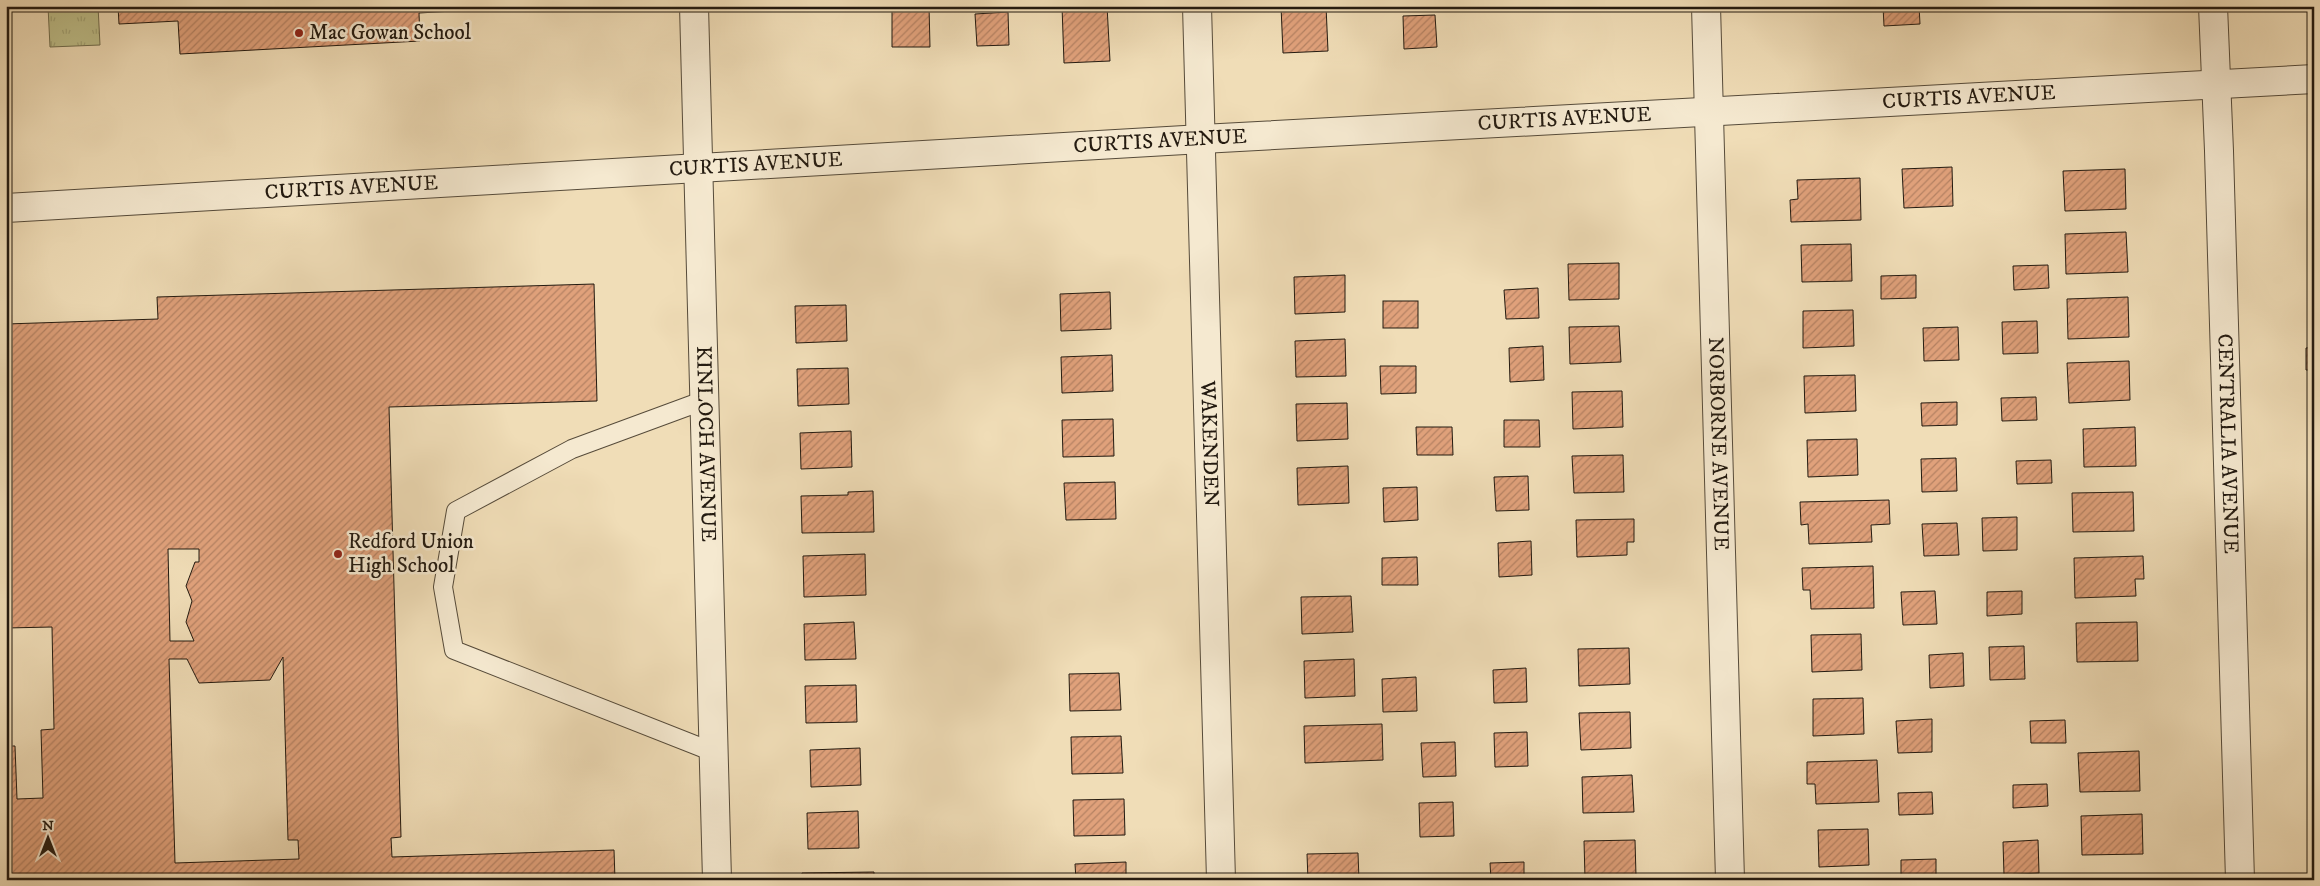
<svg xmlns="http://www.w3.org/2000/svg" width="2320" height="886" viewBox="0 0 2320 886" font-family="'IM FELL DW Pica',serif">
  <style>
    .grass { fill: url(#grass-tufts); stroke: #706c4d }
    .building { fill: url(#building-hatch); stroke: #231a10; fill-rule: evenodd }
    .lines { fill: none; stroke-linecap: round; stroke-linejoin: round }
    .service-casing { stroke: #564b3a; stroke-width: 20 }
    .minor-casing { stroke: #564b3a; stroke-width: 30 }
    .service { stroke: #f5e9d0; stroke-width: 18 }
    .minor { stroke: #f5e9d0; stroke-width: 28 }
    .poi-dot { fill: #8f2418; stroke: #f5e9d0; stroke-width: 2 }
    .labels { text-anchor: middle; dominant-baseline: central; stroke-width: 5; stroke-linejoin: round; paint-order: stroke }
    .poi-label { font-size: 21px; fill: #231a10; stroke: #f5e9d0; text-anchor: start }
    .street-label { font-size: 21px; fill: #231a10; stroke: #f5e9d0 }
  </style>
  <defs>
    <pattern id="grass-tufts" width="24" height="20" patternUnits="userSpaceOnUse" patternTransform="scale(1.25)"><rect width="24" height="20" fill="#bebf8a"/><path d="M3 7l-1-3M5 7V3M7 7l1-3M15 17l-1-3M17 17v-4M19 17l1-3" fill="none" stroke="#a3a476"/></pattern>
    <pattern id="building-hatch" width="6" height="6" patternUnits="userSpaceOnUse" patternTransform="scale(1.25)"><rect width="6" height="6" fill="#e0a17b"/><path d="M-1 1l2-2M0 6l6-6M5 7l2-2" fill="none" stroke="#b58263"/></pattern>
  </defs>
  <rect width="100%" height="100%" fill="#f0ddb7"/>
  <filter id="stains"><feTurbulence type="fractalNoise" baseFrequency=".004" numOctaves="4"/><feColorMatrix values="0 0 0 0 .2 0 0 0 0 .09 0 0 0 0 .02 0 0 0 .5 -.17"/></filter>
  <radialGradient id="worn" r=".72"><stop offset=".6" stop-color="#630" stop-opacity="0"/><stop offset="1" stop-color="#630" stop-opacity=".3"/></radialGradient>
  <polygon class="grass" points="48,6 98,6 100,45 50,47"/>
  <g class="building">
    <polygon points="118,6 470,6 470,10 419,13 420,41 180,54 178,21 119,24"/>
    <polygon points="892,6 929,6 930,47 892,47"/>
    <polygon points="1062,6 1107,6 1110,61 1064,63"/>
    <polygon points="1281,6 1326,6 1328,51 1283,53"/>
    <polygon points="1883,6 1919,6 1920,24 1884,26"/>
    <polygon points="1008,12 1009,45 977,46 975,14"/>
    <polygon points="1435,15 1437,47 1404,49 1403,16"/>
    <polygon points="1952,167 1953,206 1904,208 1902,169"/>
    <polygon points="2125,169 2126,209 2065,211 2063,171"/>
    <polygon points="1860,178 1861,220 1791,222 1790,200 1798,199 1797,180"/>
    <polygon points="2311,221 2314,221 2314,260 2312,260"/>
    <polygon points="2126,232 2128,272 2066,274 2065,234"/>
    <polygon points="1851,244 1852,281 1802,282 1801,245"/>
    <polygon points="1619,263 1619,299 1569,300 1568,264"/>
    <polygon points="2048,265 2049,288 2014,290 2013,266"/>
    <polygon points="1345,275 1345,312 1295,314 1294,277"/>
    <polygon points="1916,275 1916,298 1881,299 1881,276"/>
    <polygon points="2312,282 2314,282 2314,322"/>
    <path d="M594,284L597,401L389,407L401,837L391,838L392,857L614,850L615,880H6V746H15L17,799L43,798L41,730L54,729L52,627L6,628V324L158,319L157,297ZM168,549H199V562H195L186,586L192,601L186,622L194,641H170ZM283,657L288,840H298L299,859L175,863L169,659H187L199,683L270,680Z"/>
    <polygon points="1538,288 1539,318 1506,319 1504,290"/>
    <polygon points="1110,292 1111,329 1061,331 1060,294"/>
    <polygon points="2128,297 2129,337 2068,339 2067,299"/>
    <rect x="1383" y="301" width="35" height="27"/>
    <polygon points="846,305 847,341 796,343 795,306"/>
    <polygon points="1853,310 1854,346 1803,348 1803,311"/>
    <polygon points="2037,321 2038,353 2003,354 2002,322"/>
    <polygon points="1619,326 1621,362 1570,364 1569,327"/>
    <polygon points="1958,327 1959,360 1924,361 1923,328"/>
    <polygon points="1345,339 1346,376 1296,377 1295,341"/>
    <polygon points="1543,346 1544,380 1510,382 1509,348"/>
    <polygon points="2314,347 2314,370 2306,370 2306,348"/>
    <polygon points="1112,355 1113,391 1062,393 1061,357"/>
    <polygon points="2129,361 2130,400 2069,403 2067,363"/>
    <polygon points="1380,366 1416,366 1416,393 1381,394"/>
    <polygon points="848,368 849,404 798,406 797,369"/>
    <polygon points="1855,375 1856,411 1805,413 1804,376"/>
    <polygon points="1622,391 1623,427 1573,429 1572,392"/>
    <polygon points="2036,397 2037,420 2002,421 2001,398"/>
    <polygon points="1957,402 1957,425 1922,426 1921,403"/>
    <polygon points="1347,403 1348,439 1297,441 1296,404"/>
    <polygon points="1113,419 1114,456 1063,457 1062,420"/>
    <polygon points="1504,420 1539,420 1540,447 1504,447"/>
    <polygon points="1416,427 1452,427 1453,455 1417,455"/>
    <polygon points="2135,427 2136,466 2084,467 2083,429"/>
    <polygon points="851,431 852,467 801,469 800,433"/>
    <polygon points="1857,439 1858,475 1808,477 1807,440"/>
    <polygon points="1623,455 1624,492 1574,493 1572,456"/>
    <polygon points="1956,458 1957,491 1922,492 1921,459"/>
    <polygon points="2051,460 2052,483 2017,484 2016,461"/>
    <polygon points="1348,466 1349,503 1298,505 1297,468"/>
    <polygon points="1528,476 1529,510 1496,511 1494,477"/>
    <polygon points="1115,482 1116,519 1066,520 1064,483"/>
    <polygon points="1417,487 1418,520 1384,522 1383,488"/>
    <polygon points="873,491 874,532 802,533 801,496 848,495 848,492"/>
    <polygon points="2133,492 2134,531 2073,532 2072,493"/>
    <polygon points="1889,500 1890,524 1871,525 1872,542 1809,544 1808,524 1801,525 1800,502"/>
    <polygon points="2017,517 2017,550 1983,551 1982,518"/>
    <polygon points="1634,519 1634,542 1627,542 1627,555 1577,557 1576,520"/>
    <polygon points="1957,523 1959,555 1924,556 1922,524"/>
    <polygon points="1531,541 1532,575 1499,577 1498,543"/>
    <polygon points="865,554 866,595 804,597 803,556"/>
    <polygon points="2143,556 2144,579 2135,579 2136,596 2075,598 2074,558"/>
    <polygon points="1417,557 1418,585 1382,585 1382,558"/>
    <polygon points="1873,566 1874,608 1811,609 1810,590 1803,590 1802,568"/>
    <polygon points="1935,591 1937,624 1903,625 1901,592"/>
    <polygon points="2022,591 2022,614 1987,616 1987,592"/>
    <polygon points="1351,596 1353,632 1302,634 1301,597"/>
    <polygon points="854,622 856,659 805,660 804,624"/>
    <polygon points="2137,622 2138,661 2077,662 2076,623"/>
    <polygon points="1861,634 1862,670 1812,672 1811,635"/>
    <polygon points="2024,646 2025,679 1990,680 1989,647"/>
    <polygon points="1629,648 1630,684 1579,686 1578,649"/>
    <polygon points="1963,653 1964,686 1930,688 1929,655"/>
    <polygon points="1354,659 1355,696 1305,698 1304,661"/>
    <polygon points="1526,668 1527,702 1494,703 1493,670"/>
    <polygon points="1119,673 1121,710 1070,711 1069,674"/>
    <polygon points="1416,677 1417,711 1383,712 1382,679"/>
    <polygon points="856,685 857,722 806,723 805,686"/>
    <polygon points="1863,698 1864,734 1813,736 1813,699"/>
    <polygon points="1630,712 1631,748 1581,750 1579,713"/>
    <polygon points="1932,719 1932,752 1898,753 1896,721"/>
    <polygon points="2065,720 2066,743 2031,743 2030,721"/>
    <polygon points="1382,724 1383,760 1305,763 1304,726"/>
    <polygon points="1527,732 1528,766 1495,767 1494,733"/>
    <polygon points="1121,736 1123,773 1072,774 1071,737"/>
    <polygon points="1455,742 1456,776 1423,777 1421,743"/>
    <polygon points="860,748 861,785 811,787 810,750"/>
    <polygon points="2139,751 2140,791 2080,792 2078,753"/>
    <polygon points="1877,760 1879,802 1816,804 1815,784 1807,784 1807,762"/>
    <polygon points="1632,775 1634,812 1583,813 1582,777"/>
    <polygon points="2047,784 2048,806 2013,808 2013,785"/>
    <polygon points="1932,792 1933,814 1899,815 1898,793"/>
    <polygon points="1124,799 1125,835 1074,836 1073,800"/>
    <polygon points="1453,802 1454,836 1420,837 1419,803"/>
    <polygon points="858,811 859,848 808,849 807,813"/>
    <polygon points="2142,814 2143,854 2082,855 2081,816"/>
    <polygon points="1868,829 1869,865 1819,867 1818,830"/>
    <polygon points="1635,840 1636,876 1585,878 1584,841"/>
    <polygon points="2038,840 2039,873 2004,875 2003,842"/>
    <polygon points="1358,853 1359,880 1308,880 1307,854"/>
    <polygon points="1936,859 1936,880 1901,880 1901,860"/>
    <polygon points="1126,862 1126,880 1076,880 1075,864"/>
    <polygon points="1524,862 1524,880 1491,880 1490,863"/>
    <polygon points="874,872 874,880 802,880 802,873"/>
  </g>
  <g class="lines">
    <g class="service-casing">
      <polyline id="service" points="705,400 572,449 456,511 443,587 454,650 713,752"/>
    </g>
    <g class="minor-casing">
      <g id="minor">
        <path id="s1" d="M694,6L717,880"/>
        <path id="s2" d="M1197,6L1221,880"/>
        <path id="s3" d="M1706,6L1730,880"/>
        <path id="s4" d="M2213,6L2219,151L2240,880"/>
        <path id="s5" d="M6,208L1202,139L2314,79"/>
      </g>
    </g>
    <use href="#service" class="service"/>
    <use href="#minor" class="minor"/>
  </g>
  <g class="poi-dot">
    <circle cx="299" cy="33" r="5"/>
    <circle cx="338" cy="554" r="5"/>
  </g>
  <g class="labels">
    <g class="poi-label">
      <text x="309" y="33">Mac Gowan School</text>
      <text x="348" y="542">Redford Union<tspan x="348" dy="24">High School</tspan></text>
    </g>
    <g class="street-label">
      <text stroke="none"><textPath href="#s5" startOffset="1966">CURTIS AVENUE</textPath></text>
      <text stroke="none"><textPath href="#s5" startOffset="1561">CURTIS AVENUE</textPath></text>
      <text stroke="none"><textPath href="#s5" startOffset="1156">CURTIS AVENUE</textPath></text>
      <text stroke="none"><textPath href="#s5" startOffset="751">CURTIS AVENUE</textPath></text>
      <text stroke="none"><textPath href="#s5" startOffset="346">CURTIS AVENUE</textPath></text>
      <text stroke="none"><textPath href="#s1" startOffset="438">KINLOCH AVENUE</textPath></text>
      <text stroke="none"><textPath href="#s2" startOffset="438">WAKENDEN</textPath></text>
      <text stroke="none"><textPath href="#s3" startOffset="438">NORBORNE AVENUE</textPath></text>
      <text stroke="none"><textPath href="#s4" startOffset="438">CENTRALIA AVENUE</textPath></text>
    </g>
  </g>
  <rect width="2320" height="886" fill="none" stroke="#f0ddb7" stroke-width="25"/>
  <rect x="8" y="8" width="2305" height="871" fill="none" stroke="#231a10" stroke-width="2.5"/>
  <rect x="12" y="12" width="2295" height="861" fill="none" stroke="#231a10"/>
  <g transform="translate(48 838)" stroke="#f5e9d0" stroke-width="4" paint-order="stroke">
  <path d="M0-4L9 19L0 12L-9 19Z" fill="#231a10"/>
  <text y="-8" font-size="14" font-weight="bold" text-anchor="middle" fill="#231a10">N</text>
  </g>
  <rect width="100%" height="100%" filter="url(#stains)"/>
  <rect width="100%" height="100%" fill="url(#worn)"/>
</svg>
